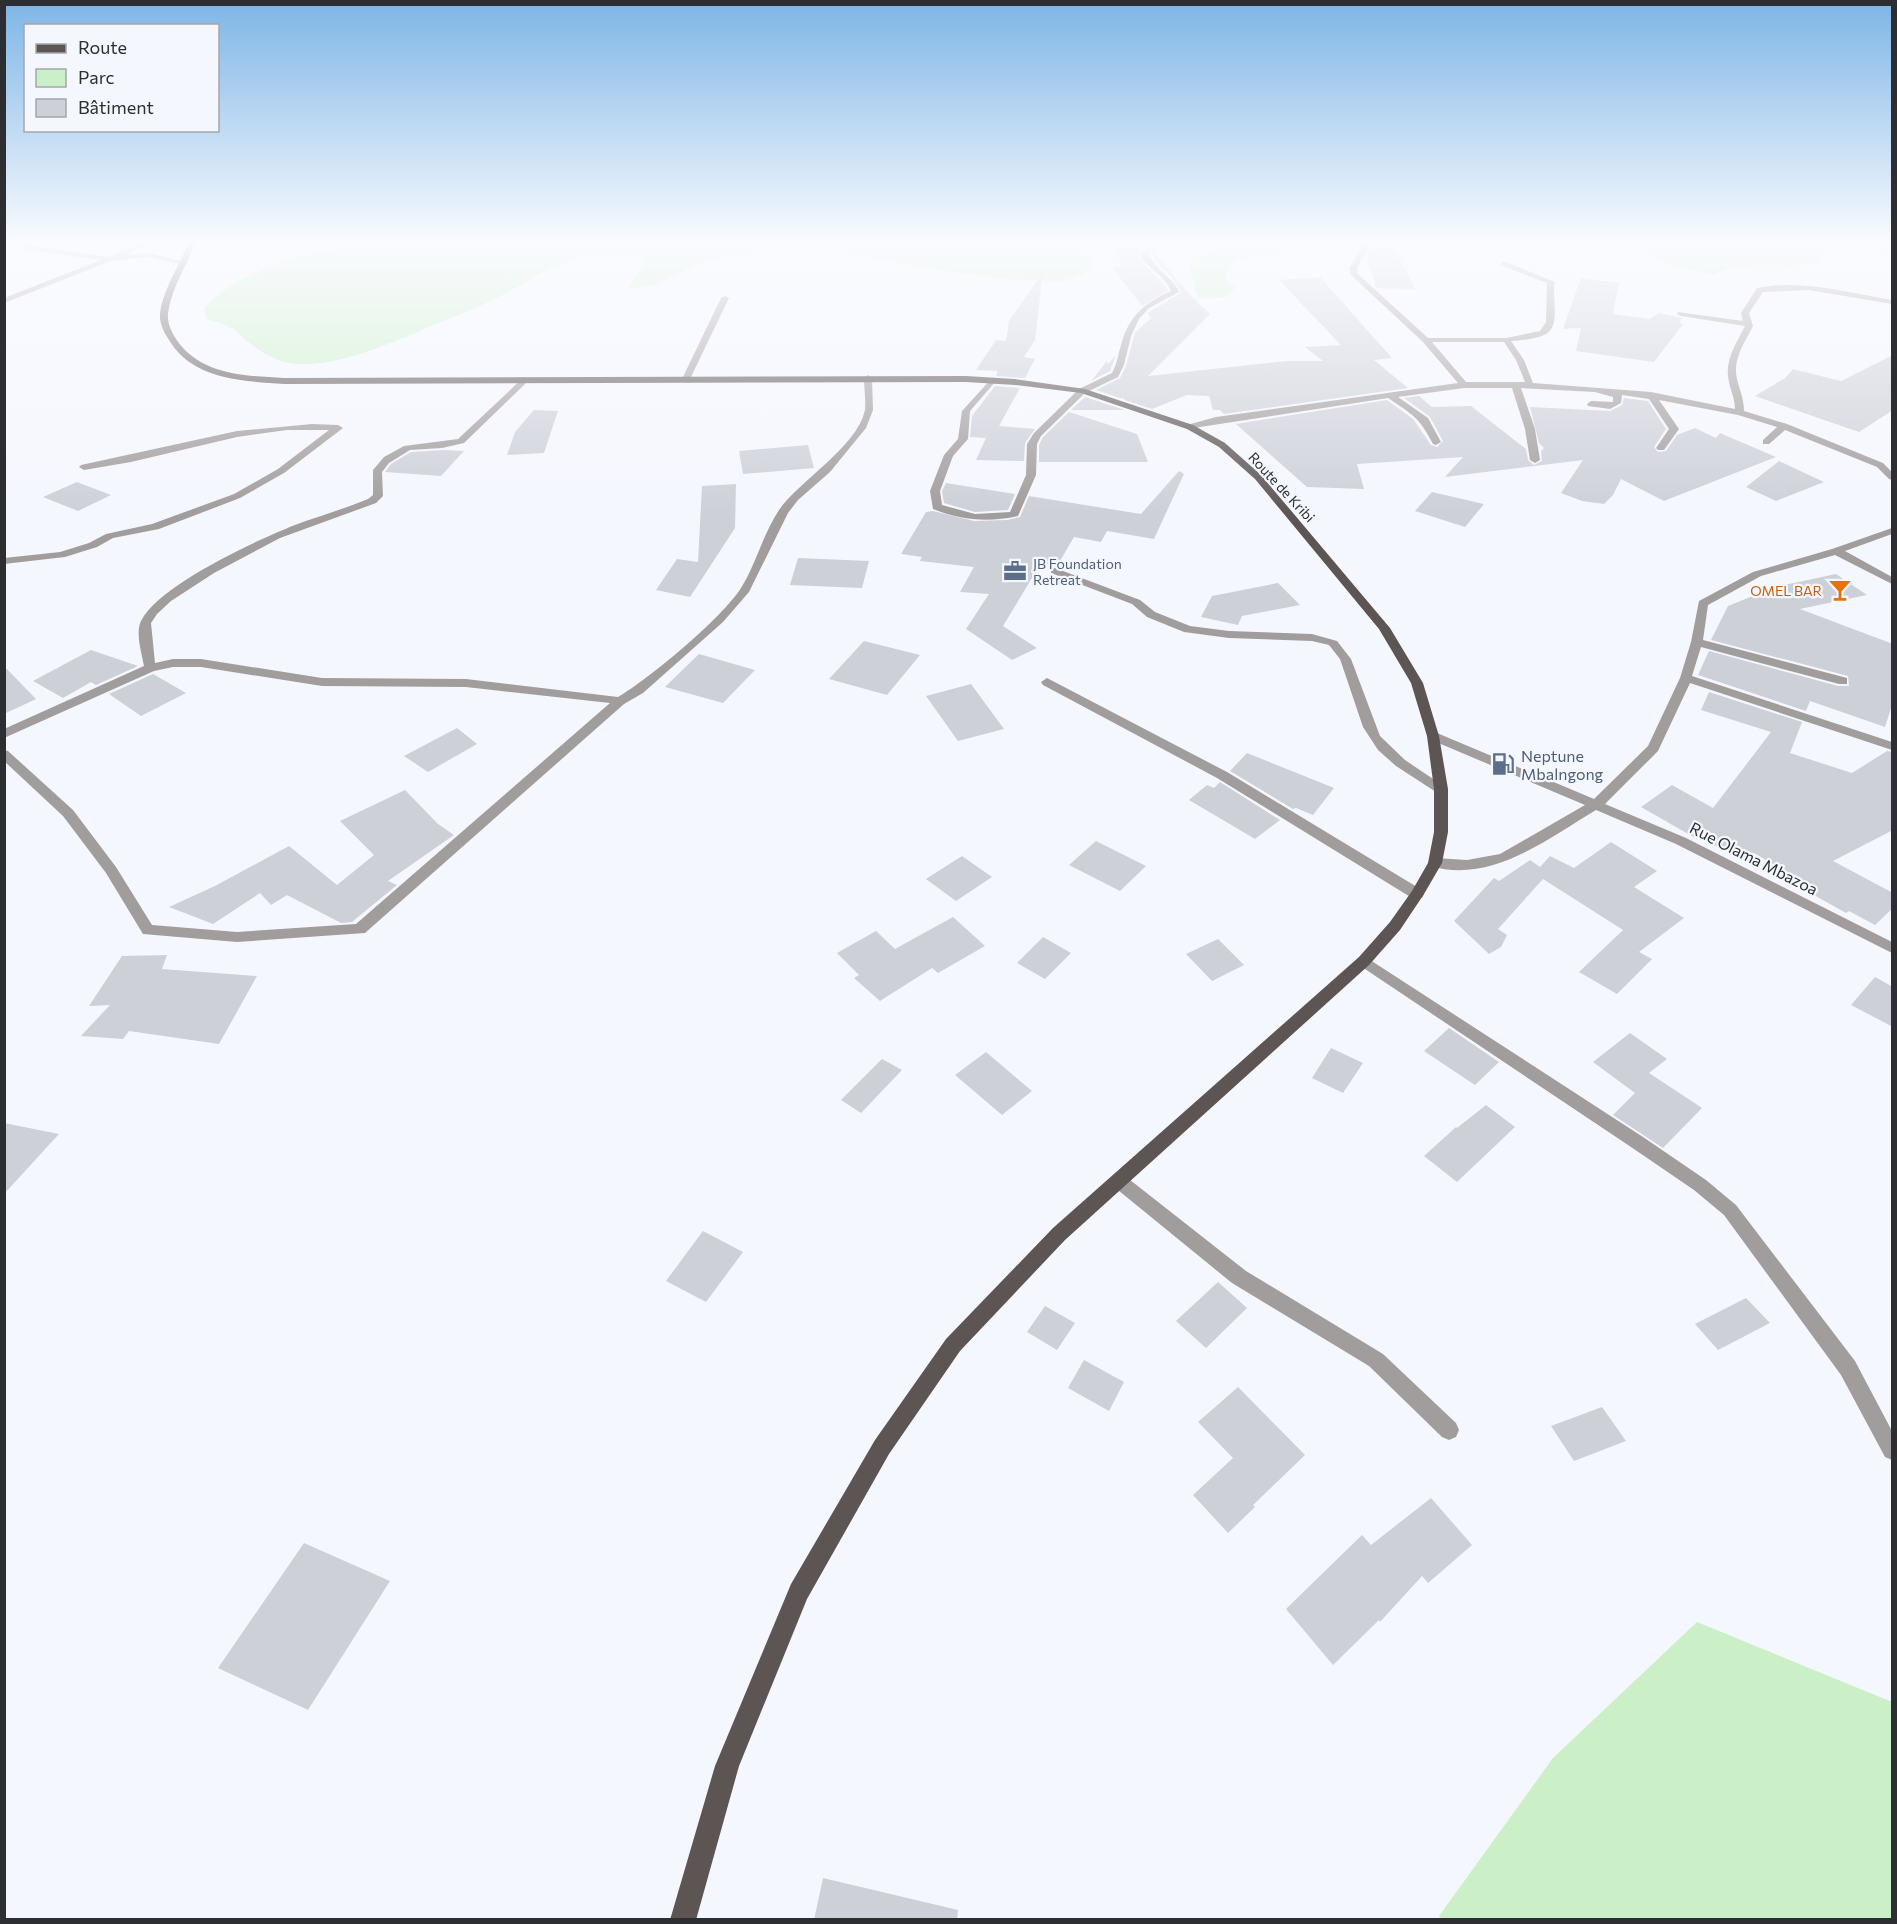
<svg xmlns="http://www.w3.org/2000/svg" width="1897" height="1924" viewBox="0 0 1897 1924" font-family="Commissioner,sans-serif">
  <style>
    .green { fill: #cbefc6 }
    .building { fill: #ced0d8 }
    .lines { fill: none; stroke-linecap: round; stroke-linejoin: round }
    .minor { fill: #a29d9d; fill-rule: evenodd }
    .major { fill: #5d5554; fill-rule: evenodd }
    .labels { text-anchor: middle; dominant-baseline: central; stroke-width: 4.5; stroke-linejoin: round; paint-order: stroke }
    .far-street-label { font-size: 14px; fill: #2d2e31; stroke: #f5f7fe }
    .far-service-label { font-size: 14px; fill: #4e5e75; stroke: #f5f7fe; text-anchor: start }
    .far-food-label { font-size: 14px; fill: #c56008; stroke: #f5f7fe; text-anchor: end }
    .service-label { font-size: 16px; fill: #4e5e75; stroke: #f5f7fe; text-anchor: start }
    .street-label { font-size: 16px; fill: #2d2e31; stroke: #f5f7fe }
  </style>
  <rect width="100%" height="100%" fill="#f5f7fe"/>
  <g class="green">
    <path d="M350,244H1083L1080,251L1090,260L1093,269L1079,276L1058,282L1005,279L938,270L848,253L776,252L726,256L704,261L655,285L628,289C633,277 642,271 645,259C578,241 548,273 492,300C475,309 456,316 438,323C396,341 341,367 295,364C278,363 258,351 246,340C242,337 240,334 236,331C227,325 217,322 207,319L204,309C239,268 299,258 350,244Z"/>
    <path d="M1220,244H1305C1280,264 1229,245 1225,278L1235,288L1225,297L1200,299C1193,289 1194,280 1189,268Z"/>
    <polygon points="1500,244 1563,244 1550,253"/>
    <path d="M1639,244H1892V258C1880,254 1836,243 1825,252C1822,255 1821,260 1816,263C1783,270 1745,258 1713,275L1662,262Z"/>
    <polygon points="1697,1622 1892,1702 1892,1919 1441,1919 1439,1916 1553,1758"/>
  </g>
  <g class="building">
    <polygon points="1113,244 1147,244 1191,296 1210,314 1148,376 1287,361 1323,361 1305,347 1341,345 1279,280 1320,277 1392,358 1374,360 1408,388 1224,414 1220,410 1213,410 1209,396 1187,395 1152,409 1125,400 1122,397 1123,399 1096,390 1120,378 1126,366 1135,333 1151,318 1147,313 1181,293 1173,279 1155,261 1150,248 1142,248 1139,258 1168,290 1142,306 1112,267 1122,267"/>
    <polygon points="1372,244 1392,244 1416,290 1376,288 1367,255"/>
    <polygon points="1043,272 1035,340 1024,357 1035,359 1025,378 996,376 998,371 976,370 996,340 1006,341 1009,321"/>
    <polygon points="1581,278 1619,283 1613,314 1650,319 1659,313 1682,318 1679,323 1683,324 1654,362 1576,351 1581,328 1563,329"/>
    <polygon points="1116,355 1110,371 1091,381 1107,361 1108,364"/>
    <polygon points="1893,355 1893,410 1859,432 1755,396 1785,378 1793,369 1841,381"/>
    <polygon points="995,386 1020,388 999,426 1035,429 1025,443 1024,461 976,460 986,438 970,437 972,416"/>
    <polygon points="1419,396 1432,407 1471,406 1526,449 1528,460 1534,465 1542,461 1541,451 1544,448 1539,443 1530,407 1610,411 1622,405 1624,398 1648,401 1666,429 1654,447 1658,452 1666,451 1677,435 1695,428 1716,438 1720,433 1776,457 1664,501 1621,479 1613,495 1604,504 1582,501 1561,493 1583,460 1445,477 1463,457 1357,464 1364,489 1307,487 1236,424 1387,400 1413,419 1431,445 1437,447 1443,441 1430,417 1404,398"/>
    <polygon points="1085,397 1125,410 1071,410"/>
    <polygon points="534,410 558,411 544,453 507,455 515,432"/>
    <polygon points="1069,412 1137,434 1148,462 1039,462 1039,445 1043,437"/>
    <polygon points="808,445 814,468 743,474 739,451"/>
    <polygon points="445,450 464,451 441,476 385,472 391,464 411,452"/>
    <polygon points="1779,461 1824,482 1776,501 1746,487"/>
    <polygon points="1179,471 1184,474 1154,539 1107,531 1101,542 1074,537 1057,566 1041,563 1003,626 1037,648 1012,660 966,629 989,594 960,592 974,567 920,561 922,557 901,554 926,512 933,511 974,521 1007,520 1020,517 1029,496 1141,514"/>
    <polygon points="77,482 111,495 78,511 43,497"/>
    <polygon points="946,483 1015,494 1008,510 975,512 944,503 942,491"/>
    <polygon points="736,484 735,528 690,597 656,590 677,559 698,562 702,486"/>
    <polygon points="1432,492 1484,504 1465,527 1415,511"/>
    <polygon points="798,558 869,561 862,588 790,585"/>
    <polygon points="1836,574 1867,595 1800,609 1893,644 1893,702 1885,727 1810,701 1806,711 1698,675 1709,651 1838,686 1849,686 1848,676 1711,640 1728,606 1775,587"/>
    <polygon points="1278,583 1300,605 1242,616 1238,625 1201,617 1212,596"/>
    <polygon points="864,641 920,655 887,695 829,679"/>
    <polygon points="91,650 138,666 96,685 91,682 63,698 33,681"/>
    <polygon points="699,654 755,670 723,703 665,687"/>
    <polygon points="4,666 36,699 4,714"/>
    <polygon points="153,674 186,693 141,716 109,694"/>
    <polygon points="971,684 1004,729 958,741 926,696"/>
    <polygon points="1709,692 1802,722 1790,753 1852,773 1887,751 1893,752 1893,830 1833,861 1893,893 1893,908 1875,925 1849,911 1846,913 1814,895 1819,891 1754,853 1744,862 1700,837 1697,839 1641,807 1672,785 1713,808 1771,732 1701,710"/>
    <polygon points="457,728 477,744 428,772 404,756"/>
    <polygon points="1247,753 1334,788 1313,815 1296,808 1293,809 1230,771"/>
    <polygon points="1220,782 1280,820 1255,839 1189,800 1207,785 1214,788"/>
    <polygon points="405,790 438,824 454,835 388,881 397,885 352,922 341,923 287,895 271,905 260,893 213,924 169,907 215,886 289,846 337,885 374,855 340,821"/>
    <polygon points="1096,841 1146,866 1120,891 1069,865"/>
    <polygon points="1611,842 1657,871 1634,887 1684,918 1639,952 1652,959 1617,994 1579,972 1623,930 1543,879 1498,929 1507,935 1501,947 1489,954 1454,921 1494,878 1499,881 1530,860 1540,867 1550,856 1574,868"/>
    <polygon points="962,856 992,877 956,901 926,879"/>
    <polygon points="953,917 985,946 938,973 932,968 880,1001 854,978 859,975 837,953 876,931 895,949"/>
    <polygon points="1043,937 1071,953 1045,979 1017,963"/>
    <polygon points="1218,939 1244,965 1212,981 1186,954"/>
    <polygon points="167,955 162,969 257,976 219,1044 129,1031 123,1039 81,1036 110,1005 89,1006 122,956"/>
    <polygon points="1875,977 1893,987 1893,1027 1851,1005"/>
    <polygon points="1449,1028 1499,1062 1475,1085 1424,1051"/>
    <polygon points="1630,1033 1667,1059 1649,1073 1702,1108 1663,1148 1613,1115 1635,1093 1593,1062"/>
    <polygon points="1331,1048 1363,1063 1343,1093 1312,1078"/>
    <polygon points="986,1052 1032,1091 1002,1115 955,1075"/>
    <polygon points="882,1059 902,1070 861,1113 841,1100"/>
    <polygon points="1486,1105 1515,1127 1457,1182 1424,1156 1456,1127 1457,1128"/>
    <polygon points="4,1123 59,1134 4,1194"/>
    <polygon points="703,1231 743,1252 706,1302 666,1281"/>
    <polygon points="1218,1282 1247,1308 1206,1348 1176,1321"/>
    <polygon points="1746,1298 1770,1323 1718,1350 1695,1324"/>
    <polygon points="1045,1306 1075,1323 1057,1350 1027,1332"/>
    <polygon points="1084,1360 1124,1382 1109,1411 1068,1388"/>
    <polygon points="1238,1387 1305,1455 1253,1505 1255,1507 1228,1533 1193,1495 1233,1458 1198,1422"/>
    <polygon points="1602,1407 1626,1441 1574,1461 1551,1426"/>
    <polygon points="1431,1498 1472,1545 1428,1583 1422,1576 1380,1622 1379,1620 1333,1665 1286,1609 1362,1535 1371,1545"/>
    <polygon points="304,1543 390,1581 308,1710 218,1668"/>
    <polygon points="823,1878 958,1910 957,1920 814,1920"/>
  </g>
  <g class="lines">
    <g class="minor">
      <polygon points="20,244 109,257 140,244 150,244 125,255 149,253 188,263 184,265 149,257 111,261 4,303 4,298 101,260 28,250"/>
      <path d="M1363,244H1370L1357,269L1358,274L1428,338H1506L1540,331L1546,322L1547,283L1500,265L1503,261L1555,282C1551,297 1562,328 1544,335C1535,339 1521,340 1511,341L1524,360L1533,383L1651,392L1735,409C1735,397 1729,388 1728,376C1726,358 1737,342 1745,326L1681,316L1677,314L1678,312L1743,321L1741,313L1757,288C1802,279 1848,293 1892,300V304L1809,290L1763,292L1749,313L1753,326C1745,342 1732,360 1737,379C1740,391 1744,399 1744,411L1787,424L1883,463L1892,472V480L1889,479L1877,467L1785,430L1769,444H1763V440L1777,427L1738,415L1659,400L1679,429L1664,450H1658L1656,448L1669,429L1649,399L1622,395L1621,403L1610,409L1588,406L1587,404L1591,401L1613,402V397L1595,392L1521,388L1535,429L1540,460L1535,463L1530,460L1525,429L1512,388H1464L1398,397L1428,418L1441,442L1436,445L1433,444C1419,417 1413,415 1388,398L1187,429V425L1216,417L1458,383L1423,342L1351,275L1349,269ZM1432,342H1504L1516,360L1525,382H1466Z"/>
      <path d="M1143,250H1149C1150,268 1172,275 1179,292L1149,308L1139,319L1131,336L1124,365L1118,377L1085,393L1041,436L1037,444L1036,475L1018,516C988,523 961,520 933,509L930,491L944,455L958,439L962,411L992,378L996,381L970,411L968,439L953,456L940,491L942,505L975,514L1010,512L1026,475L1027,444L1034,433L1079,389L1112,373C1117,364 1118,355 1121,345C1129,316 1144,303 1171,291C1165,276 1150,270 1141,257Z"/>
      <polygon points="725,296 729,298 690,379 683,381 682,379 721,298"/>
      <path d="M868,375L872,378L873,410L866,428L830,472L798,500L788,513L749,592L723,622L643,693L624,704L365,933L237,942L143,934L106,873L63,816L4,761V750L8,751L73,810L116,867L152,925L237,932L356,924L610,703L466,687L322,686L201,667H173L154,671L4,738V729L144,666C142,654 135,633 141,621C159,585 257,540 295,525C319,516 344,509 368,499L373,495V470L384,457L404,446L458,439L524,377L527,378V382L464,443L442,448L410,450L389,463L382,472L383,496L376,503L280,538L214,573L171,601L157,614L151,623L155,663L173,659H201L322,678L466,679L618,697C649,679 722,618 741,588C756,564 763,534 779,510C800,480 857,447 865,410C866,400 864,388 864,378Z"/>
      <polygon points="312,424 338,425 343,428 284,473 240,498 159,529 113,538 97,547 65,557 4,564 4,558 60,552 89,543 106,534 152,524 234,494 278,469 329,430 287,430 237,437 131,462 84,470 79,467 81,465 237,431"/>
      <path d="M1892,528V534L1845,551L1892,577V584L1835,555L1761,576L1708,605L1703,640L1847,678V684H1839L1701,647L1692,676L1892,742V750L1690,683L1658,751L1605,804L1686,838L1892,942V953L1676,844L1596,810C1547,839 1492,884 1430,866L1428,863L1430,860L1435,858L1467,860L1500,854L1585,805L1429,739L1427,736L1429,733H1437L1594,799L1648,746L1680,678L1691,642L1699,601L1753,572L1832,549Z"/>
      <polygon points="1055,568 1140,600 1155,612 1190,626 1229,631 1312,634 1337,641 1351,659 1380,736 1405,760 1448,789 1446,792 1436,792 1396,766 1378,750 1363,727 1340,659 1329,645 1312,641 1229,638 1184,632 1147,617 1132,604 1051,573 1051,569"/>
      <polygon points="1047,678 1227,772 1422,890 1424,894 1422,898 1412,898 1217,778 1043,685 1041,682"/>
      <polygon points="1364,956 1643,1137 1706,1180 1736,1205 1855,1361 1892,1431 1892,1460 1885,1457 1841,1375 1724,1215 1694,1190 1631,1147 1359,965 1357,961 1359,957"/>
      <polygon points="1119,1174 1125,1176 1246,1271 1383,1354 1456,1423 1459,1430 1456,1437 1449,1440 1442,1437 1369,1366 1232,1283 1113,1186 1110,1181 1113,1176"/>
    </g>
    <path class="major" d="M188,244H195C186,266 171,290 168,313C167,322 171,331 176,339C200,375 245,376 284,378L966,376L1015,379L1085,389L1193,425L1225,443L1261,475L1390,628L1423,683L1439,736L1448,789V832L1442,863L1424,894L1400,930L1369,965L1065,1240L960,1351L889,1454L807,1599L739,1766L696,1920H670L715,1766L791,1584L875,1440L946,1339L1053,1228L1359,957L1390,922L1412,891L1428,863L1434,832V789L1427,736L1411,683L1379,629L1255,479L1219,447L1187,429L1081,393L1015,385L966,382L284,384C244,381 195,380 171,343C165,334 159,325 160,313C163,290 179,266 188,244Z"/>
  </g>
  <linearGradient id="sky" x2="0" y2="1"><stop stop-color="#7db5e6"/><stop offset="0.47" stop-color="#fafbff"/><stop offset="1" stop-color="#fafbff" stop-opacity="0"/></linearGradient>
  <rect width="1897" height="514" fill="url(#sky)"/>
  <defs>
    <g id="office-bare" transform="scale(1.8)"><path d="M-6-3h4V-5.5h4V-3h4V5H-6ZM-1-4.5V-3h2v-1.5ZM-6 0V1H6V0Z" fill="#5c6f8a" stroke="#f5f7fe" stroke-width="2.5" paint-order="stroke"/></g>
    <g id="bar-bare" transform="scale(1.8)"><path d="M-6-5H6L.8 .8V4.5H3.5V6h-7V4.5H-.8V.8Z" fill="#e8710a" stroke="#f5f7fe" stroke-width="2.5" paint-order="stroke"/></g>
    <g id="fuel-bare" transform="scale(1.8)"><path d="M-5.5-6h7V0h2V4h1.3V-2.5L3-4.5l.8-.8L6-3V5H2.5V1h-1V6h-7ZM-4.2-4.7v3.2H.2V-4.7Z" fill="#5c6f8a" stroke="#f5f7fe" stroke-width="2.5" paint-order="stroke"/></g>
  </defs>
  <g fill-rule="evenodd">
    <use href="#office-bare" x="1015" y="571"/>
    <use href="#bar-bare" x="1840" y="590"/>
    <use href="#fuel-bare" x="1503" y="764"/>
  </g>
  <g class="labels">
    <g class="far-street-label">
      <text transform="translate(1282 487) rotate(47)">Route de Kribi</text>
    </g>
    <g class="far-service-label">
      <text x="1033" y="563">JB Foundation<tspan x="1033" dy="16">Retreat</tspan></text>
    </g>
    <g class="far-food-label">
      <text x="1822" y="590">OMEL BAR</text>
    </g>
    <g class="service-label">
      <text x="1521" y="755">Neptune<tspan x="1521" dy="18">Mbalngong</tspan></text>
    </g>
    <g class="street-label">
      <text transform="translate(1754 858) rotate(27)">Rue Olama Mbazoa</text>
    </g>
  </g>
  <rect width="1897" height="1924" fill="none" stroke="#2d2e31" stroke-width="12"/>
  <rect x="24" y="24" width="195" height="108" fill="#f5f7fe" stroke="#a5a7ac" stroke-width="1.5"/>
  <rect x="36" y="44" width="30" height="9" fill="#5d5554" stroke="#a5a7ac" stroke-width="1.5"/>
  <text x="78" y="54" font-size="18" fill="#2d2e31">Route</text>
  <rect x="36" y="69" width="30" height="18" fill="#cbefc6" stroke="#a5a7ac" stroke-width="1.5"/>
  <text x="78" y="84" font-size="18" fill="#2d2e31">Parc</text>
  <rect x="36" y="99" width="30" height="18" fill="#ced0d8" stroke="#a5a7ac" stroke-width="1.5"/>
  <text x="78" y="114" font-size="18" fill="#2d2e31">Bâtiment</text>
</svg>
